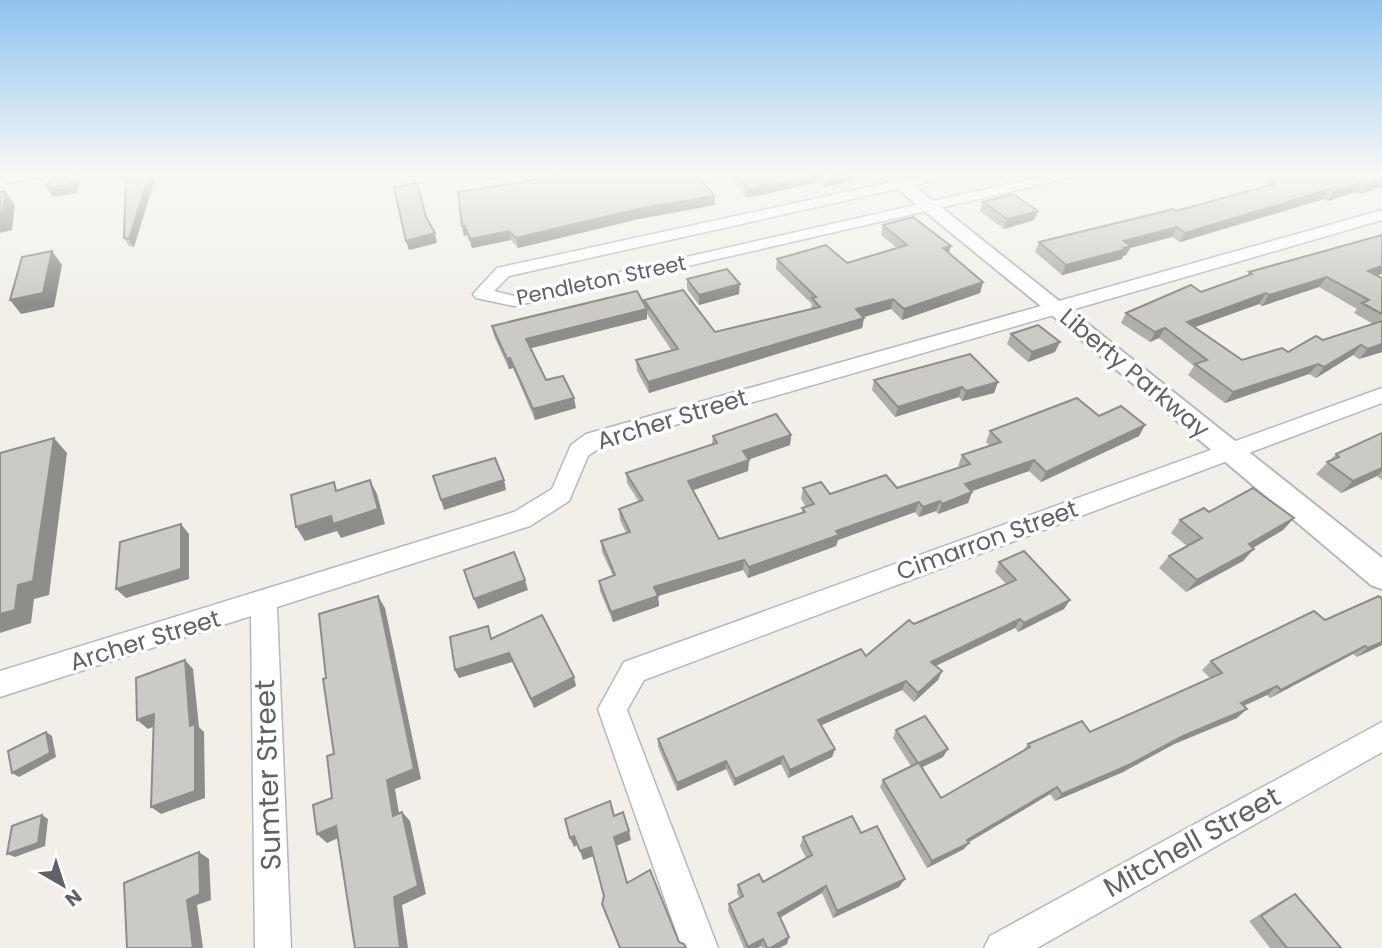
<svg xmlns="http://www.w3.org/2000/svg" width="1382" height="948" viewBox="0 0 1382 948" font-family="Poppins,sans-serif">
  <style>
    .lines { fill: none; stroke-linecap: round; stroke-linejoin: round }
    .minor-casing { stroke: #b5b8bc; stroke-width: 3 }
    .tertiary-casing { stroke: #b5b8bc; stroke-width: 4 }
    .minor { fill: #fff; fill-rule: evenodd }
    .tertiary { fill: #fff; fill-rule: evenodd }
    .wall { fill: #afaea9; fill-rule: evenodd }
    .shaded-wall { fill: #8f8d8a }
    .building { fill: #cccac5; stroke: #8f8d8a; stroke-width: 2 }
    .labels { text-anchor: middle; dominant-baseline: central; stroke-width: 7; stroke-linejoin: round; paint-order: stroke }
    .far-street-label { font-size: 21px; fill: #5f6368; stroke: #fff }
    .street-label { font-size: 24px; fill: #5f6368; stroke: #fff }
    .near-street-label { font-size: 28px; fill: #5f6368; stroke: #fff }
  </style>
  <rect width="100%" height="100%" fill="#f1efe8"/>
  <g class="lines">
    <g class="minor-casing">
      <g id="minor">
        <polygon points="19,173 51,173 44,177 0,184 0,176"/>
        <polygon points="479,173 510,173 503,177 474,180 472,177"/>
        <polygon points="933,173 958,173 951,177 509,276 494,291 514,296 1057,173 1081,173 1074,177 514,306 476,298 473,294 497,268"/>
        <polygon points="1382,210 1382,220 602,446 588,456 569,501 530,526 277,607 291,948 255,948 251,616 0,697 0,671 514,512 552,489 571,445 586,434"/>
        <polygon points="1382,388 1382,403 644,680 627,710 718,948 682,948 598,709 624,662"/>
        <polygon points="1382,722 1382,752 1037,948 984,948 990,936"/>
      </g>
    </g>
    <g class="tertiary-casing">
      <polygon id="tertiary" points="878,173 898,173 1382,558 1382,589 1371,585 1047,311"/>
    </g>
    <use href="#minor" class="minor"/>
    <use href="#tertiary" class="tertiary"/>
  </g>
  <g class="wall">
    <polygon points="126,173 134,247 129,246 124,238"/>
    <polygon points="728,173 853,173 851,181 825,187 819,182 747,198"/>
    <polygon points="1264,173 1382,173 1382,187 1360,194 1356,192 1328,201 1324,199 1180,242 1172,237 1130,248 1126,255 1123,256 1122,259 1062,275 1035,252 1039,242 1176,211 1267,186"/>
    <polygon points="715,196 715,205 639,219 518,248 511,240 472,248 467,235 464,236 462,226"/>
    <polygon points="983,202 1038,211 1034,220 1004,229 980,211"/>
    <polygon points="883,225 949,253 983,282 980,293 902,320 891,309 864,317 862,328 649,393 637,371 636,360 672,351 647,314 647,319 530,348 546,380 576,408 535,420 513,368 509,369 494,336 492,326 644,304 644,300 715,332 811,309 812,304 776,269 777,259 847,263 897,248 881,235"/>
    <path d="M1249,272L1377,275L1382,278V352L1359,359L1353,355L1316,378L1309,374L1225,403L1188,375L1194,366L1159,338L1150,342L1121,323L1126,313L1201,292L1247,276ZM1319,287L1357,309L1354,313L1373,324L1288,352L1242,360L1195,327L1259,304L1262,306Z"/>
    <polygon points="687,279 739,294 699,305 687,289"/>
    <polygon points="1011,334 1055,352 1028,362 1007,344"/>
    <polygon points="874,380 998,382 994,393 962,401 959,397 895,417 872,390"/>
    <polygon points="1099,416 1145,425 1139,436 1041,482 1029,471 971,491 972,492 968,503 938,514 936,511 919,517 915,512 838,540 836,546 748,578 743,570 658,596 659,606 613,622 600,591 599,581 613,576 602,552 601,541 626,533 620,520 619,509 639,502 627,483 626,473 712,444 713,436 791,435 790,445 749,459 748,471 693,490 719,539 802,513 802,508 806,507 801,499 803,488 830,494 897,488 960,467 958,466 962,455 990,446 986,442 990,431"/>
    <polygon points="1382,433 1382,480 1377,476 1341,493 1316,474 1336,454"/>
    <polygon points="1209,512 1294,518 1283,530 1253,548 1243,561 1186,592 1159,568 1169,556 1187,546 1171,533 1180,520"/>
    <polygon points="999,562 1070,600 1064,609 1018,632 1015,628 936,666 942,671 938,680 914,702 902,690 821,725 835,749 832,757 788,778 781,764 734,786 726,769 677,791 658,747 658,739 866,656 914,624 1006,584 995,572"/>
    <polygon points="1325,620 1382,645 1357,657 1353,654 1270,698 1267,695 1244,706 1237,718 1174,744 1123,772 1055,801 1050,794 969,842 964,849 927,868 880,787 883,780 911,766 893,738 896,730 943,757 921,768 941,798 1022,752 1028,744 1090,732 1210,678 1202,670 1211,661"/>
    <polygon points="488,626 492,639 576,686 534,708 512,662 459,678 455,670"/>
    <polygon points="861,833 899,887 833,918 822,893 780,918 789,937 787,944 779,948 762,948 761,946 757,948 744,948 728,911 729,904 740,898 737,893 738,885 763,882 806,858 800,846 803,837"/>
    <polygon points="1295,894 1341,948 1270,948 1249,921 1283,900"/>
  </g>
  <g class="shaded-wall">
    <polygon points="75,173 82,173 77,193 53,197 47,188"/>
    <polygon points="150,173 157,173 134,247 129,239"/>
    <polygon points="821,173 819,182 747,198 748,189"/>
    <polygon points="853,173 851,181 825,187 827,178"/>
    <polygon points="1382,180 1382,187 1360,194 1367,185"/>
    <polygon points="1362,183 1356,192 1328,201 1334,191"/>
    <polygon points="1330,189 1324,199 1180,242 1185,233"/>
    <polygon points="0,191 5,197 5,191 15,205 12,230 0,233"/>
    <polygon points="715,196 715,205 639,219 518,248 516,238 638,209"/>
    <polygon points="1038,211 1034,220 1004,229 1007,219"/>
    <polygon points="462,226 465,226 467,235 464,236"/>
    <polygon points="1177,227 1172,237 1130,248 1126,255 1123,256 1122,259 1062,275 1066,265 1124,241"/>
    <polygon points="509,231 511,240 472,248 470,239"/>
    <polygon points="435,233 437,243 409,250 406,241"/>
    <polygon points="951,246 948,256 943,248"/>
    <polygon points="52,251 62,265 54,307 21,314 10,300"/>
    <polygon points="1382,266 1382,274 1361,281 1368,271"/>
    <polygon points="1327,277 1319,287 1262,306 1269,295"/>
    <polygon points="983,282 980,293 902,320 904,309"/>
    <polygon points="740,284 739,294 699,305 699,295"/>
    <polygon points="1266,293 1259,304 1181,332 1187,322"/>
    <polygon points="893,299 891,309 854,320 856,309"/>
    <polygon points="647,309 647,319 528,349 526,339"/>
    <polygon points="864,318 862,328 649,393 648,382"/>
    <polygon points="1165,328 1159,338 1150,342 1155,332"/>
    <polygon points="1060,342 1055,352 1028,362 1032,352"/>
    <polygon points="1382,344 1382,352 1359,359 1368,349"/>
    <polygon points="1361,345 1353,355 1316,378 1324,367"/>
    <polygon points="510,358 513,368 509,369 507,359"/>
    <polygon points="1318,364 1309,374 1225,403 1233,392"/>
    <polygon points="998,382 994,393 962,401 966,391"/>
    <polygon points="962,387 959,397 895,417 898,407"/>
    <polygon points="574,398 576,408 535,420 533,409"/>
    <polygon points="1145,425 1139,436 1041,482 1046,472"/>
    <polygon points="791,435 790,445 742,462 743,451"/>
    <polygon points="54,438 67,453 49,595 34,599 31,623 0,633 0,614 18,585"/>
    <polygon points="749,460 748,471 688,492 688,481"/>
    <polygon points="1034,460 1029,471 961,495 965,484"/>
    <polygon points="1382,468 1382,471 1377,476 1341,493 1353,481"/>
    <polygon points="370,480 377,494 385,524 341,538 337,531 305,541 296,527"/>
    <polygon points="504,480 506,490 444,510 441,500"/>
    <polygon points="972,492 968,503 938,514 942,504"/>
    <polygon points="940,501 936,511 919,517 923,507"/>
    <polygon points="919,502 915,512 838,540 836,546 748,578 749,567 836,531"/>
    <polygon points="1294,518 1283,530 1238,557 1249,544"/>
    <polygon points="181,524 189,534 189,579 126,598 116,589"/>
    <polygon points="1254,549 1243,561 1186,592 1197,580"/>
    <polygon points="744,560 743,570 658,596 659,606 613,622 611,612 654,587"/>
    <polygon points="525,580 528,590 478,609 474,599"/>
    <polygon points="378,596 385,608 421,779 395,789 401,825 393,816 387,780"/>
    <polygon points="1070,600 1064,609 1018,632 1024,623"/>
    <polygon points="1020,619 1015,628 927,670 931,662"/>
    <polygon points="1382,642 1382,645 1357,657 1368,648"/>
    <polygon points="1365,646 1353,654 1270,698 1281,690"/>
    <polygon points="509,653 512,662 459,678 455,670"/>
    <polygon points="185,660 193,669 199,727 204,732 205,798 161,814 151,807 190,726"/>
    <polygon points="942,671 938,680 914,702 918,693"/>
    <polygon points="574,677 576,686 534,708 531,699"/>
    <polygon points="906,681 902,690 815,728 818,720"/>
    <polygon points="1277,686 1267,695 1232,711 1241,703"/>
    <polygon points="1247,709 1237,718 1174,744 1123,772 1055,801 1062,794 1183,736"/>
    <polygon points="154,714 164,722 148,729 137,720"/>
    <polygon points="46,732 52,736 56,757 19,777 12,773"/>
    <polygon points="835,749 832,757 788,778 790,770"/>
    <polygon points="948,749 943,757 914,771 919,763"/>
    <polygon points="783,756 781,764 734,786 735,779"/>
    <polygon points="726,761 726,769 677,791 677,783"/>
    <polygon points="1057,787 1050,794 964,845 969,843 964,849 927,868 932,861"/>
    <polygon points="402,812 410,821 426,894 402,905 408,948 400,948 394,897"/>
    <polygon points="42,815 48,819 45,846 15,857 7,854"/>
    <polygon points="336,826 345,835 327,843 317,834"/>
    <polygon points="629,831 631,840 616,846 614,837"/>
    <polygon points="574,836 577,845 574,847 570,838"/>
    <polygon points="591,847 594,856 583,860 580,851"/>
    <polygon points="199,852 209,859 211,900 197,905 203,948 193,948 187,900"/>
    <polygon points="905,879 899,887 833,918 837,911"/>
    <polygon points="826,886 822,893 775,920 778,913"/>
    <polygon points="789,937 787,944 779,948 770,948"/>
    <polygon points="763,939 761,946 757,948 748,948"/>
  </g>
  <g class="building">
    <polygon points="52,173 75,173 72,184 47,188"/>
    <polygon points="126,173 150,173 129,239 124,238"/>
    <polygon points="563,173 694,173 715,196 638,209 516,238 509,231 470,239 465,226 462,226 458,192 517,183"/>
    <polygon points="735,173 852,173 827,178 821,173 748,189"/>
    <polygon points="1271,173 1382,173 1382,180 1367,185 1362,183 1334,191 1330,189 1185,233 1177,227 1124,241 1131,246 1124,248 1127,249 1066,265 1039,242 1173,209 1176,211 1274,184"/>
    <polygon points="417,183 426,217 435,233 406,241 394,187"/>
    <polygon points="5,191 2,216 0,216 0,192"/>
    <polygon points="1013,194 1038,211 1007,219 983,202"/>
    <polygon points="913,217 951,246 943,248 983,282 904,309 893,299 856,309 864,318 648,382 636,360 678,349 644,300 683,290 715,332 820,307 812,298 816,297 777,259 826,245 847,263 907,245 883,225"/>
    <polygon points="1382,235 1382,266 1368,271 1382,278 1382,314 1362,303 1369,300 1327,277 1269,295 1266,293 1187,322 1242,360 1282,348 1288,352 1316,336 1323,340 1382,321 1382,344 1368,349 1361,345 1324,367 1318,364 1233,392 1195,364 1207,360 1165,328 1155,332 1126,313 1191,285 1201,292 1252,274 1249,272"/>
    <polygon points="52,251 43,293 10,300 22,257"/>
    <polygon points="727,269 740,284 699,295 687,279"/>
    <polygon points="637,291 647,309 526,339 546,380 563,376 574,398 533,409 510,358 507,359 492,326"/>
    <polygon points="1038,325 1060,342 1032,352 1011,334"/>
    <polygon points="970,354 998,382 966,391 962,387 898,407 874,380"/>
    <polygon points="1077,398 1099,416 1121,406 1145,425 1046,472 1034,460 965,484 972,492 942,504 940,501 923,507 919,502 836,531 839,535 749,567 744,560 654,587 658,596 611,612 599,581 615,575 601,541 630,532 619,509 643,500 626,473 717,443 713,436 776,414 791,435 743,451 749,460 688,481 719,539 805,512 802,508 814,504 803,488 821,482 830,494 886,475 897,488 970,464 962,455 1001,442 990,431"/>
    <polygon points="1382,433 1382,468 1353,481 1327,462 1339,457 1336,454"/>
    <polygon points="54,438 33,581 18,585 15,610 0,614 0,453"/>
    <polygon points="495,458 504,480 441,500 433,476"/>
    <polygon points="370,480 378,509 333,524 331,516 296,527 291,495 334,482 336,491"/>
    <polygon points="1253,488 1294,518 1249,544 1254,549 1197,580 1169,556 1202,538 1180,520 1204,508 1209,512"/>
    <polygon points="181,524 181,569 116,589 120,542"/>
    <polygon points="1024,551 1070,600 1024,623 1020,619 931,662 942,671 918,693 906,681 818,720 835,749 790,770 783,756 735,779 726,761 677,783 658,739 861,649 866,656 909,620 914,624 1016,580 999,562"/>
    <polygon points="514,552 525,580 474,599 464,570"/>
    <polygon points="378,596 414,769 387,780 393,816 402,812 418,886 394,897 400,948 355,948 336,826 317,834 313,805 332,798 327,756 334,754 323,679 326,678 319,614"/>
    <polygon points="1379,596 1382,599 1382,642 1368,648 1365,646 1281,690 1277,686 1241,703 1247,709 1183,736 1131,764 1062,794 1057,787 967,840 969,843 932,861 883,780 918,763 896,730 925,716 948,749 919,763 941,798 1030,747 1028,744 1082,721 1090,732 1222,673 1211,661 1314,611 1325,620"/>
    <polygon points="542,615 574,677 531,699 509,653 455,670 450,637 488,626 491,639"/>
    <polygon points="185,660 190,726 195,724 195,791 151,807 154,714 137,720 136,678"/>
    <polygon points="46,732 50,753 12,773 8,751"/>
    <polygon points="610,801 614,816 623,812 629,831 614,837 627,883 650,870 679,942 684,944 686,948 620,948 602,904 604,896 591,847 580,851 574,836 570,838 565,819"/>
    <polygon points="42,815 38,843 7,854 12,826"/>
    <polygon points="852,816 861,833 877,826 905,879 837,911 826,886 778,913 789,937 770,948 767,948 763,939 748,947 729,904 743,896 738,885 759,874 763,882 812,855 803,837"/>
    <polygon points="199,852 200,894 187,900 193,948 127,948 124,883"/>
    <polygon points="1295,894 1341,948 1287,948 1261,916"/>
  </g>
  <linearGradient id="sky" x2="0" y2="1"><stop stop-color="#8fc3f1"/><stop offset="0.57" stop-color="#f9f8f5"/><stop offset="1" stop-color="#f9f8f5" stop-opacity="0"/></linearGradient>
  <rect width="1382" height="305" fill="url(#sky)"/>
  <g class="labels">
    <g class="far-street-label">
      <text transform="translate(601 280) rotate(-12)">Pendleton Street</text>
    </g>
    <g class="street-label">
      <text transform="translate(1135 373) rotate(40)">Liberty Parkway</text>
      <text transform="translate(672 419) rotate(-17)">Archer Street</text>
      <text transform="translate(987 540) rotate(-20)">Cimarron Street</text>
      <text transform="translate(145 640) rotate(-17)">Archer Street</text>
    </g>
    <g class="near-street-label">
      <text transform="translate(268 775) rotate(-92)">Sumter Street</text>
      <text transform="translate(1192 842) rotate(-29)">Mitchell Street</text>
    </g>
  </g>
  <g transform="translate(63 885) rotate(141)" stroke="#ffffff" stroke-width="5" paint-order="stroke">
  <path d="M0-5L12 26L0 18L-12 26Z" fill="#5f6368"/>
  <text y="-10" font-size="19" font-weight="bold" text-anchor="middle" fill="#5f6368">N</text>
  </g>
</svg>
